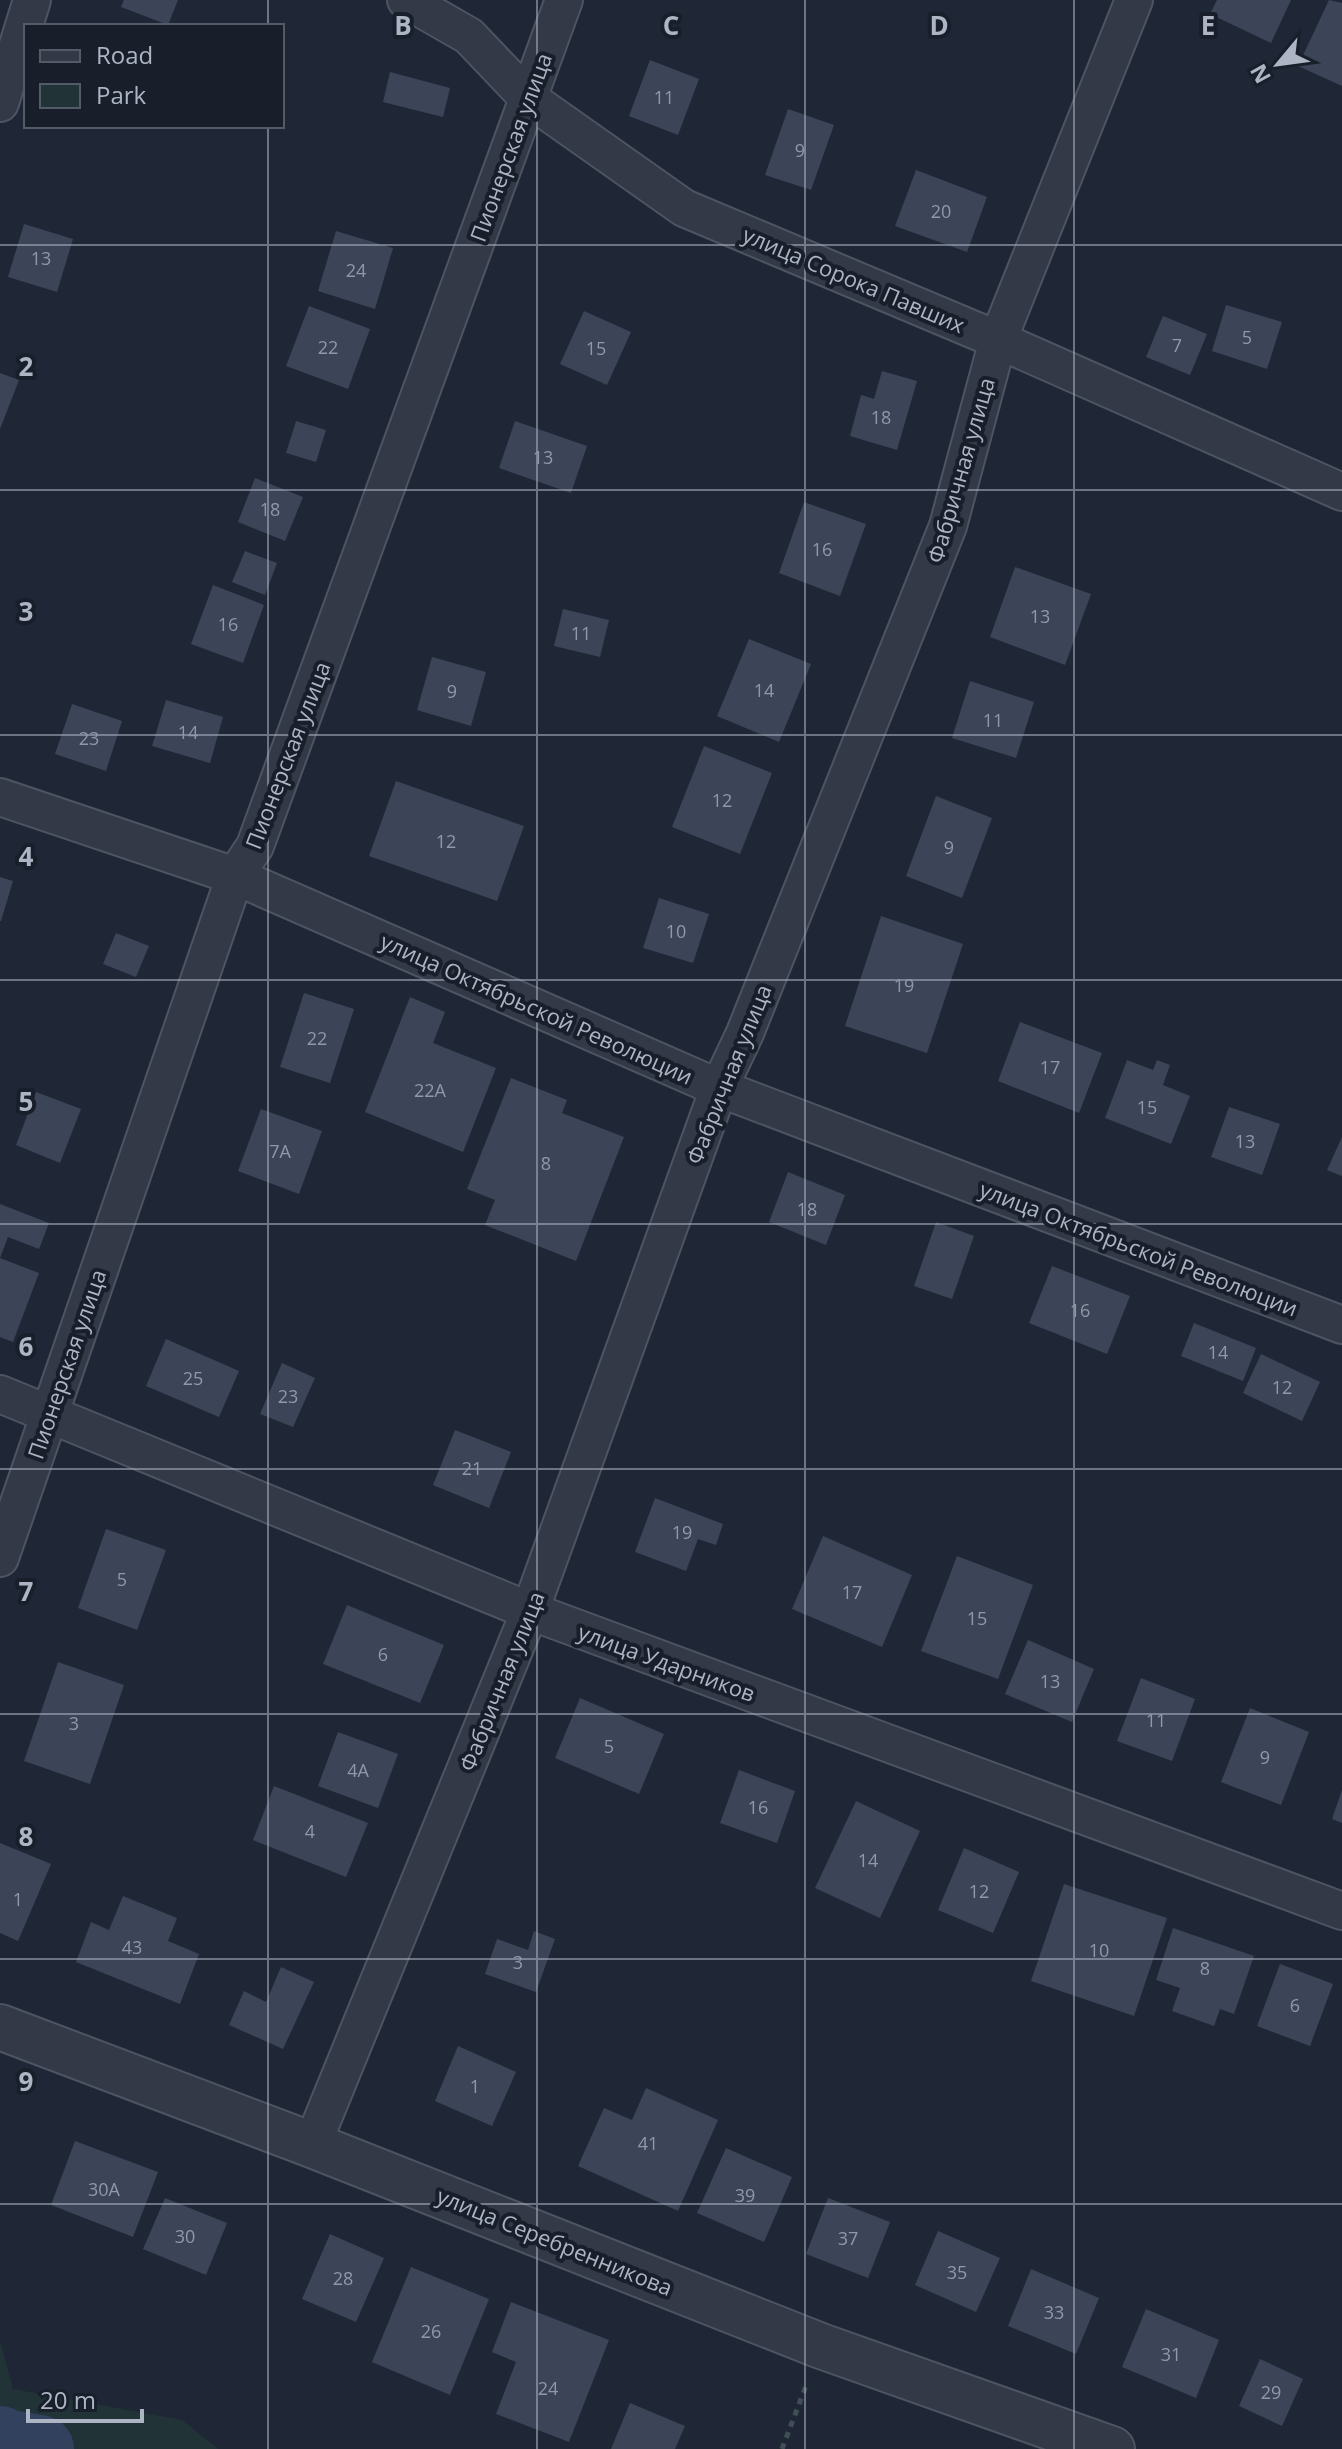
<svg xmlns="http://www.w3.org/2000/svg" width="1342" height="2449" viewBox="0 0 1342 2449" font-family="'Open Sans',sans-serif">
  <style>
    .green { fill: #213337 }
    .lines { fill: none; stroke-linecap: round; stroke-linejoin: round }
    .river { stroke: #32415e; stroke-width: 68 }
    .building { fill: #3b4557 }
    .minor-casing { stroke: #4d5462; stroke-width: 40 }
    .tertiary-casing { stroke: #4d5462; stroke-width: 48 }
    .path { stroke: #3f5055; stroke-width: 5; stroke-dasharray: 6 6; stroke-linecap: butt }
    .minor { stroke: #333947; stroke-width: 36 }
    .tertiary { stroke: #333947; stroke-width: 44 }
    .grid { fill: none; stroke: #adb4c4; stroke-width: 2; stroke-opacity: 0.55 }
    .labels { text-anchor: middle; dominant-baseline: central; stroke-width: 8; stroke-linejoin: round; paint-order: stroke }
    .number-label { font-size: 18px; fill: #9098a9 }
    .street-label { font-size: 22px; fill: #adb4c4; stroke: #181f2b }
    .grid-label { font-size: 26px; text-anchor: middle; font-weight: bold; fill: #adb4c4; stroke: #181f2b; stroke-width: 8; stroke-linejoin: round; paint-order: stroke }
  </style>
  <rect width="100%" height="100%" fill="#1f2736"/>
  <polygon class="green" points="0,2341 13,2389 182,2420 218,2449 0,2449"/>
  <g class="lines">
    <polyline class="river" points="0,2440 4,2443 40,2449"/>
  </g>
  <g class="building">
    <polygon points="124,0 178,0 168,25 121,7"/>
    <polygon points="1217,0 1291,0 1271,43 1210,14"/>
    <polygon points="1329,0 1342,3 1342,86 1298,66"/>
    <polygon points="650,60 699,79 678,135 629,116"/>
    <polygon points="390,72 450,88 443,117 383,102"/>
    <polygon points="788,109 834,125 811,190 765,175"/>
    <polygon points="916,170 987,197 967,252 895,226"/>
    <polygon points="24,224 73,239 57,292 8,277"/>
    <polygon points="336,231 393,248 375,309 318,291"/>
    <polygon points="1226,305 1282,322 1267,369 1212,351"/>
    <polygon points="309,306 370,329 348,389 286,366"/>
    <polygon points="584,311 631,332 607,385 560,364"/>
    <polygon points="1163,316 1207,334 1190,375 1146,357"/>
    <polygon points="882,371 917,381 897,450 850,436 861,395 874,399"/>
    <polygon points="0,373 19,380 0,429"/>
    <polygon points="296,421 326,430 316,462 286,453"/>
    <polygon points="515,421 587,446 571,493 499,468"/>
    <polygon points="255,478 303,497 285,541 238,522"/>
    <polygon points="804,502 866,524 840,596 779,573"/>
    <polygon points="245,551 277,563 265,595 232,582"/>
    <polygon points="1015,567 1091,594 1065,665 990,637"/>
    <polygon points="213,585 264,605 243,663 191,644"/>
    <polygon points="563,609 609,620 600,657 554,646"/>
    <polygon points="749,639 811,664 779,742 717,716"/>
    <polygon points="432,657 486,672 471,726 417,710"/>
    <polygon points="970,681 1034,702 1016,758 952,738"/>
    <polygon points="166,700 223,717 210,763 152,746"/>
    <polygon points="72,704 122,721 106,771 55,754"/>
    <polygon points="704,746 772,773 740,854 672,827"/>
    <polygon points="396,781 524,826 497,901 369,856"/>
    <polygon points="936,796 992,818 962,898 906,876"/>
    <polygon points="0,877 13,881 1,921 0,921"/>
    <polygon points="659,898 709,914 693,963 643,948"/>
    <polygon points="881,916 963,944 927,1053 845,1026"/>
    <polygon points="116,933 149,946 136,977 103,964"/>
    <polygon points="304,993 354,1009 330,1083 280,1067"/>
    <polygon points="410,997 445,1012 433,1043 496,1068 463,1152 365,1112"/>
    <polygon points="1020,1022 1102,1053 1079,1113 998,1081"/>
    <polygon points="1127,1060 1153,1070 1157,1060 1170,1065 1163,1085 1190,1096 1171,1144 1105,1118"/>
    <polygon points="511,1078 567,1100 562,1113 624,1137 576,1261 485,1225 495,1200 467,1189"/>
    <polygon points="36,1092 81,1109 60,1163 16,1145"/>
    <polygon points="1229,1107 1280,1124 1262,1175 1211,1157"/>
    <polygon points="261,1109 322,1131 299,1194 238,1171"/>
    <polygon points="1342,1137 1342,1176 1327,1170"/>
    <polygon points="788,1172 845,1195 826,1245 769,1222"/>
    <polygon points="0,1204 49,1223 39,1249 8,1237 0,1258 39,1273 13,1342 0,1337"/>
    <polygon points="936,1222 974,1236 952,1299 914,1286"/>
    <polygon points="1052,1266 1130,1296 1107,1354 1029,1323"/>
    <polygon points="1194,1323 1256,1348 1243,1381 1181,1356"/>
    <polygon points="166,1339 239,1371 219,1417 146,1386"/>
    <polygon points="1261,1354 1320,1382 1302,1421 1243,1393"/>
    <polygon points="282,1363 315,1378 293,1427 260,1414"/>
    <polygon points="455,1430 511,1452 489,1508 433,1485"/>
    <polygon points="655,1498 723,1524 716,1545 698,1539 686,1571 635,1552"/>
    <polygon points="106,1529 166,1550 137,1630 78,1608"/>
    <polygon points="823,1536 912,1575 882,1647 792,1609"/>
    <polygon points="957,1556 1033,1585 998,1679 921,1651"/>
    <polygon points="347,1605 444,1645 420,1703 323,1664"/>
    <polygon points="1028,1640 1094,1669 1072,1722 1005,1694"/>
    <polygon points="58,1662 124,1685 90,1784 24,1761"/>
    <polygon points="1141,1678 1195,1699 1172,1761 1117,1741"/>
    <polygon points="580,1698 664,1734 639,1794 555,1758"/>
    <polygon points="1250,1708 1309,1732 1281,1805 1221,1782"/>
    <polygon points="338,1732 398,1754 378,1808 318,1786"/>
    <polygon points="739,1770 795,1791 777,1843 720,1823"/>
    <polygon points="274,1786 368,1823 346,1877 253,1840"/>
    <polygon points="1342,1790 1342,1823 1332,1819"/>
    <polygon points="856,1801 920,1831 880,1918 815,1888"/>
    <polygon points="0,1843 51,1864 18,1941 0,1933"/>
    <polygon points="964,1848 1019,1872 993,1933 938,1910"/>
    <polygon points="1064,1884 1167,1918 1134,2016 1031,1981"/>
    <polygon points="123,1896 177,1918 168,1941 199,1954 180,2004 76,1962 91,1922 109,1930"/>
    <polygon points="1173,1928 1254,1956 1234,2014 1220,2009 1214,2026 1172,2011 1180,1988 1156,1980"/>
    <polygon points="534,1931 555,1939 536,1992 485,1974 497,1939 528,1950"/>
    <polygon points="1280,1964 1333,1984 1310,2046 1257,2026"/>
    <polygon points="281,1967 314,1982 283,2049 229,2025 244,1991 266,2002"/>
    <polygon points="458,2046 516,2072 492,2126 435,2101"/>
    <polygon points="646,2088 718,2120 678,2211 578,2166 604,2108 632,2120"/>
    <polygon points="75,2141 158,2172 133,2237 51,2205"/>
    <polygon points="726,2148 792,2177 764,2242 697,2213"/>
    <polygon points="165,2198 227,2223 206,2275 143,2249"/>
    <polygon points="828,2198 890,2222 868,2278 806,2254"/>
    <polygon points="938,2231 1000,2258 976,2312 915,2285"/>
    <polygon points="330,2234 384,2258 356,2322 302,2299"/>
    <polygon points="411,2267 489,2299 450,2395 372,2362"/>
    <polygon points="1031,2269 1099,2298 1076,2354 1008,2326"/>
    <polygon points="511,2302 609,2340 569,2442 496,2414 516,2362 492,2352"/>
    <polygon points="1146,2309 1219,2340 1196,2398 1122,2367"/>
    <polygon points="1260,2359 1303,2379 1282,2426 1239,2406"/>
    <polygon points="630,2403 685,2426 675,2449 611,2449"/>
  </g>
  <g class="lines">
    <g class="minor-casing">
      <g id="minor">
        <polyline points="406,0 469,36 528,98 684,208 998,340 1342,492"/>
        <polyline points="0,103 32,0"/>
        <polyline points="0,797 235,876 719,1088 1342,1325"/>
        <polyline points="0,1394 530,1611 1342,1911"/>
        <polyline points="0,1558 235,876 255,846 564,0"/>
        <polyline points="312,2145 530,1611 719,1088 745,1033 948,526 998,340 1134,0"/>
      </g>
    </g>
    <g class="tertiary-casing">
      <polyline id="tertiary" points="0,2027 312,2145 821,2346 1112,2449"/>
    </g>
    <polyline class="path" points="782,2449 807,2383"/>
    <use href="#minor" class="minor"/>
    <use href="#tertiary" class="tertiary"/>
  </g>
  <path class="grid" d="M268,0V26M537,0V2449M805,0V2449M1074,0V2449M268,126V2449M0,245H1342M0,490H1342M0,735H1342M0,980H1342M0,1224H1342M0,1469H1342M0,1714H1342M0,1959H1342M0,2204H1342"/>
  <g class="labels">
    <g class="number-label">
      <text x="664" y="97">11</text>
      <text x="800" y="150">9</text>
      <text x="941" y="211">20</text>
      <text x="41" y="258">13</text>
      <text x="356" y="270">24</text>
      <text x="1247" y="337">5</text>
      <text x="1177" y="345">7</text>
      <text x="328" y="347">22</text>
      <text x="596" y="348">15</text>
      <text x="881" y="417">18</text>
      <text x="543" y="457">13</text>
      <text x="270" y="509">18</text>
      <text x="822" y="549">16</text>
      <text x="1040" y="616">13</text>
      <text x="228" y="624">16</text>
      <text x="581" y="633">11</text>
      <text x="764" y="690">14</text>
      <text x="452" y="691">9</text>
      <text x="993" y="720">11</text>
      <text x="188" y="732">14</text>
      <text x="89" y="738">23</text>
      <text x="722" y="800">12</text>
      <text x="446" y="841">12</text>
      <text x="949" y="847">9</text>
      <text x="676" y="931">10</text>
      <text x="904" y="985">19</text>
      <text x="317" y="1038">22</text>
      <text x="1050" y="1067">17</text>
      <text x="430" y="1090">22А</text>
      <text x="1147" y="1107">15</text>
      <text x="1245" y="1141">13</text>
      <text x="280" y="1151">7А</text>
      <text x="546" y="1163">8</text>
      <text x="807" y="1209">18</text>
      <text x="1080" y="1310">16</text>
      <text x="1218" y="1352">14</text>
      <text x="193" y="1378">25</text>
      <text x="1282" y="1387">12</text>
      <text x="288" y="1396">23</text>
      <text x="472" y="1468">21</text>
      <text x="682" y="1532">19</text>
      <text x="122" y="1579">5</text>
      <text x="852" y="1592">17</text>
      <text x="977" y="1618">15</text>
      <text x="383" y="1654">6</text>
      <text x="1050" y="1681">13</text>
      <text x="1156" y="1720">11</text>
      <text x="74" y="1723">3</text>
      <text x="609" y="1746">5</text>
      <text x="1265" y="1757">9</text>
      <text x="358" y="1770">4А</text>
      <text x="758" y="1807">16</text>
      <text x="310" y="1831">4</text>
      <text x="868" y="1860">14</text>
      <text x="979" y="1891">12</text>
      <text x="18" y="1899">1</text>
      <text x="132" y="1947">43</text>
      <text x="1099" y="1950">10</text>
      <text x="518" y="1962">3</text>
      <text x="1205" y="1968">8</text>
      <text x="1295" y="2005">6</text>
      <text x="475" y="2086">1</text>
      <text x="648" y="2143">41</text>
      <text x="104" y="2189">30А</text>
      <text x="745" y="2195">39</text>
      <text x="185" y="2236">30</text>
      <text x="848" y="2238">37</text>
      <text x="957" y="2272">35</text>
      <text x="343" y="2278">28</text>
      <text x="1054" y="2312">33</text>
      <text x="431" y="2331">26</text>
      <text x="1171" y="2354">31</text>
      <text x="548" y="2388">24</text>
      <text x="1271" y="2392">29</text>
    </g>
    <g class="street-label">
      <text transform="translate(510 147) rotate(-70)">Пионерская улица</text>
      <text transform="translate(854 279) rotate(23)">улица Сорока Павших</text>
      <text transform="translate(960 470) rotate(-74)">Фабричная улица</text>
      <text transform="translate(287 755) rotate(-69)">Пионерская улица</text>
      <text transform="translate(537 1008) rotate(24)">улица Октябрьской Революции</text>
      <text transform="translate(728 1074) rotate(-68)">Фабричная улица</text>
      <text transform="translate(1139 1248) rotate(21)">улица Октябрьской Революции</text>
      <text transform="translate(66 1364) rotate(-71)">Пионерская улица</text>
      <text transform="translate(667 1662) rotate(20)">улица Ударников</text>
      <text transform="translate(501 1681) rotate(-68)">Фабричная улица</text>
      <text transform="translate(555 2241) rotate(22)">улица Серебренникова</text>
    </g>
  </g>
  <g class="grid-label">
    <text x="403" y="35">B</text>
    <text x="671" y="35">C</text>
    <text x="939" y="35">D</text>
    <text x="1208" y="35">E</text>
    <text x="26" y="376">2</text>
    <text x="26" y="621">3</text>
    <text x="26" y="866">4</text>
    <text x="26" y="1111">5</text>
    <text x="26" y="1356">6</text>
    <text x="26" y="1601">7</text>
    <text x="26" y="1846">8</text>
    <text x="26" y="2091">9</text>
  </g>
  <rect x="24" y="24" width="260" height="104" fill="#181f2b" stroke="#545b68" stroke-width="2"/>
  <rect x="40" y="50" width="40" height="12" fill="#333947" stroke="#545b68" stroke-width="2"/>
  <text x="96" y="64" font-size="24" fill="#adb4c4">Road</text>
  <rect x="40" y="84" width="40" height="24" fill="#213337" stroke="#545b68" stroke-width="2"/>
  <text x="96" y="104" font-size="24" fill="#adb4c4">Park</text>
  <g transform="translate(1278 64) rotate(241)" stroke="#181f2b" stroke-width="6" paint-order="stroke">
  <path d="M0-6L14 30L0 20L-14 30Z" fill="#adb4c4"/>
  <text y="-12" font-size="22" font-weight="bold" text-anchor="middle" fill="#adb4c4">N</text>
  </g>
  <path d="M28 2409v12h114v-12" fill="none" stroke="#adb4c4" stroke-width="4"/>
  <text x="40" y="2409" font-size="24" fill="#adb4c4" stroke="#181f2b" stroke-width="6" paint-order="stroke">20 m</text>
</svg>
